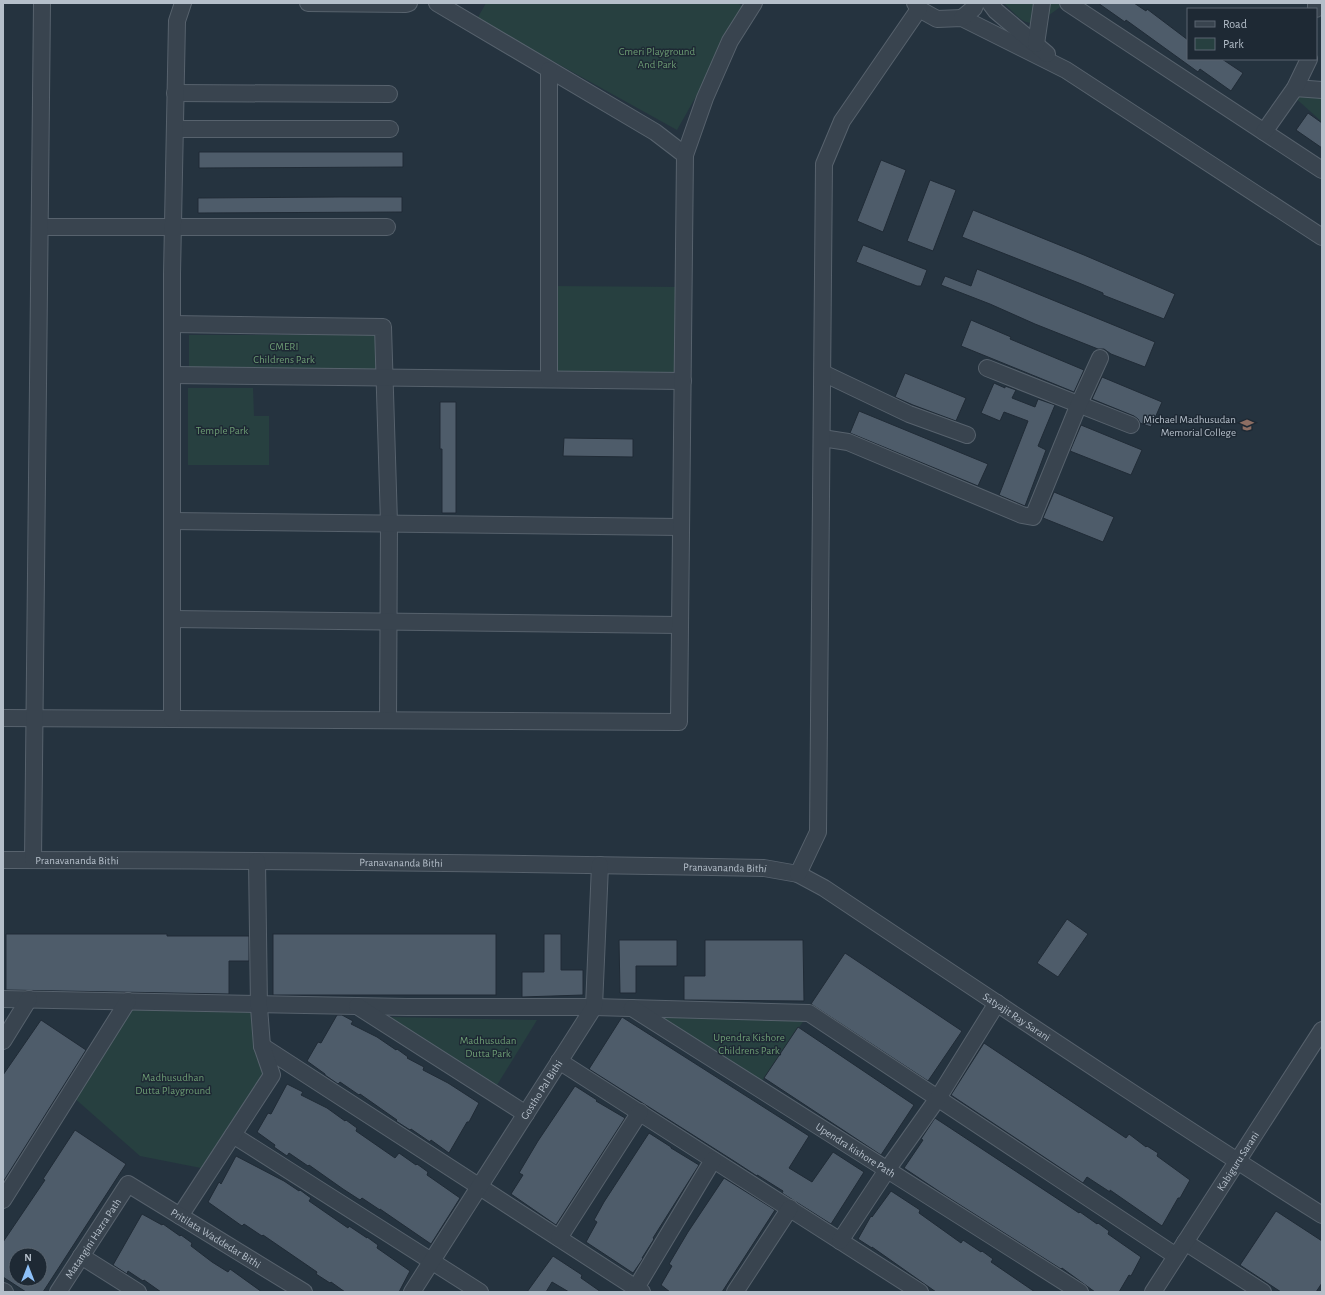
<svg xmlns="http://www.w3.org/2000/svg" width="1325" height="1295" viewBox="0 0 1325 1295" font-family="'Alegreya Sans',sans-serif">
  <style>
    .green { fill: #274040 }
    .building { fill: #4e5c6a; stroke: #202b36; fill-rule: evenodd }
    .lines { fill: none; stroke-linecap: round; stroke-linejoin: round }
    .minor-casing { stroke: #57626d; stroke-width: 18 }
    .minor { stroke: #39444f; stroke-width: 16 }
    .labels { text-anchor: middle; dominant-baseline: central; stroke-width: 3; stroke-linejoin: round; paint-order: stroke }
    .park-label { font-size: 11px; fill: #6c9b73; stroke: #1e2934 }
    .poi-label { font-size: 11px; fill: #b5bfca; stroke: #1e2934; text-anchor: end }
    .street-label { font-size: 11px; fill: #b5bfca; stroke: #1e2934 }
  </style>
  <rect width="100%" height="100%" fill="#25333f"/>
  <g class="green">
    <polygon points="486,3 737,3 746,8 677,130 477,19"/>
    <path d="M1004,3H1060V7C1052,13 1036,26 1026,22C1020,20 1009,8 1004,3Z"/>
    <polygon points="1322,93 1322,122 1291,94"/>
    <polygon points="553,286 680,287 683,381 549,379"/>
    <polygon points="189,335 379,335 379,371 189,370"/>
    <polygon points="188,388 253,388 254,416 269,416 269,465 188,465"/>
    <polygon points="129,1005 259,1007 269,1079 206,1169 140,1156 72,1096"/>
    <polygon points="644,1011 809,1013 757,1088"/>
    <polygon points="390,1017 537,1020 497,1085"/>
  </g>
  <g class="building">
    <polygon points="1098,3 1134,3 1146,11 1147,9 1188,40 1188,59 1222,59 1243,73 1231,91 1200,69 1198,72 1126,20 1125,22"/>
    <polygon points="1308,113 1322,123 1322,148 1296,130"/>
    <polygon points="199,152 403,152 403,167 199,168"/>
    <polygon points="881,160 906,170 883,232 857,221"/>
    <polygon points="930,180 956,190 933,251 907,241"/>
    <polygon points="340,197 402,197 402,212 198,213 198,198"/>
    <polygon points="973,210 1084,255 1175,294 1164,319 1103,295 1103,293 1079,283 962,237"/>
    <polygon points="863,245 927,270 921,286 917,286 856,262"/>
    <polygon points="977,269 1155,342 1145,367 1111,354 1104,349 1098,349 1035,324 990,304 941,285 945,276 971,286"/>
    <polygon points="971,320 1011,337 1010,339 1084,370 1074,392 961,346"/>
    <polygon points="905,373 966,398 956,421 913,405 895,397"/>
    <polygon points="1102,377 1162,402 1151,427 1140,423 1138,419 1134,416 1092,399"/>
    <polygon points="994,383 1005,388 1005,386 1016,390 1012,398 1035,407 1038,399 1055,405 1038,446 1046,450 1025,506 999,495 1028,421 1004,412 1000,421 981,413"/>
    <polygon points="440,402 456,402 456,513 442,513 442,449 440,449"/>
    <polygon points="859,411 988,464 978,486 850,433"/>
    <polygon points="1081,425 1142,450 1131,475 1070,451"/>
    <polygon points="564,438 633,439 633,457 563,456"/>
    <polygon points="1054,492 1114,517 1103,542 1043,518"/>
    <polygon points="1067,919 1088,934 1058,977 1037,963"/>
    <polygon points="6,934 167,934 167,936 249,936 249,961 229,961 229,994 6,990"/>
    <rect x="273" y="934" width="223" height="61"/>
    <polygon points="544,934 561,934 561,970 583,970 583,995 522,997 522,972 544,972"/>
    <polygon points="619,940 677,940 677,966 636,966 636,993 620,993"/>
    <polygon points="705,940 803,940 804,1001 684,1000 684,976 705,976"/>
    <polygon points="845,953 962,1031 928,1081 811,1004"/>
    <polygon points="337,1015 342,1015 353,1021 351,1024 377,1037 396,1050 397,1049 408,1057 407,1058 424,1067 423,1070 448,1083 479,1103 469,1122 467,1122 449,1153 431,1140 430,1142 411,1129 410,1130 396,1121 397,1120 360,1094 359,1095 340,1082 338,1084 325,1075 325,1074 307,1061 318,1042 321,1043"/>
    <polygon points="622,1017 809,1136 789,1168 812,1182 833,1152 864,1172 831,1224 782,1193 783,1191 759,1176 757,1175 757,1176 734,1161 589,1069"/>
    <polygon points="41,1020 86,1050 3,1182 3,1075"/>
    <polygon points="798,1027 914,1105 881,1155 764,1078"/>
    <polygon points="984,1043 1126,1138 1129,1134 1146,1147 1147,1146 1158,1153 1157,1156 1190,1180 1180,1198 1178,1198 1162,1226 1110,1190 1110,1192 1087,1177 1083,1183 951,1095"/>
    <polygon points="287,1084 303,1092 301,1095 327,1108 345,1121 346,1120 357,1128 356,1131 395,1158 399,1153 416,1165 417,1164 428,1172 427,1175 460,1198 431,1244 380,1209 380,1210 362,1198 360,1200 343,1189 309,1165 308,1166 289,1153 287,1156 274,1147 275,1145 257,1132 268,1113 271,1114"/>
    <polygon points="575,1086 597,1100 596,1101 625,1118 556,1225 511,1194 523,1175 519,1173 538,1141"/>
    <polygon points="935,1118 1079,1213 1080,1212 1097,1224 1098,1223 1109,1231 1108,1234 1141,1257 1131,1276 1129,1275 1119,1292 1095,1292 1062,1268 1061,1269 946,1196 904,1168 923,1140 921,1139"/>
    <path d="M75,1130L126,1164L43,1292H26L3,1277V1242L45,1180L43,1179ZM16,1255H40V1279H16Z"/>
    <polygon points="649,1133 671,1147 671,1148 699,1165 653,1238 654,1239 642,1258 643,1258 642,1260 633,1273 586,1242 597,1222 594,1220 604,1202"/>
    <polygon points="236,1156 284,1181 299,1191 300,1190 311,1198 309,1201 348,1228 349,1226 367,1238 367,1237 378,1245 377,1248 410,1271 399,1292 345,1292 331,1282 330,1283 316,1274 317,1272 263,1235 262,1236 244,1224 242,1226 208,1202 219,1182 221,1184"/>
    <polygon points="724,1178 775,1210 722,1292 670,1292 661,1285 672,1266 669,1264 688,1232"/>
    <polygon points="891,1191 920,1210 919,1213 961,1243 963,1240 981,1252 982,1251 993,1259 991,1262 1035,1292 936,1292 872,1247 872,1248 858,1239 871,1216 872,1217"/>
    <polygon points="1276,1211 1322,1241 1322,1283 1316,1292 1281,1292 1240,1265"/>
    <polygon points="142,1214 162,1225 163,1224 180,1236 181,1235 192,1243 191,1246 212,1262 228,1272 230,1269 262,1292 161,1292 144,1280 143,1281 128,1271 127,1274 113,1265"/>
    <polygon points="553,1256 582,1275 581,1278 601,1292 569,1292 552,1282 546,1292 527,1292"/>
  </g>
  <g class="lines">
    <g class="minor-casing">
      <g id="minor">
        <polyline points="308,3 406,4 409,3"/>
        <polyline points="437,3 655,132 685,155"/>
        <polyline points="915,3 919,9 937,19 962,18 1066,70 1322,237"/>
        <polyline points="990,3 996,11 1047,54"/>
        <polyline points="1068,3 1322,170"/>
        <polyline points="1316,9 1316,3"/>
        <polyline points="962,18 974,8 976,3"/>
        <polyline points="1036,44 1042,3"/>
        <polyline points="1295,88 1322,90"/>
        <polyline points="175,93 389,94"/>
        <polyline points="175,129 390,129"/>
        <polyline points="1264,132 1295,88 1309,59"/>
        <polyline points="40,227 387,227"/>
        <polyline points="172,324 383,327 389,523 388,720"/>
        <polyline points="987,368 1131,425"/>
        <polyline points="823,373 909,414 967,435"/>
        <polyline points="172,375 683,381"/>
        <polyline points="549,379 549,70"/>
        <polyline points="822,438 848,442 1022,515 1033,517 1079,404 1100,358"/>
        <polyline points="172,521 681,527"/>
        <polyline points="172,619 680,625"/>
        <polyline points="3,718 679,722 685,155 705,98 730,41 754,3"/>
        <polyline points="172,719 172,274 177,21 183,3"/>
        <path id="s1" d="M3,860C257,860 511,863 764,868L798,874L824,888C989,998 1154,1109 1322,1215"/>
        <polyline points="33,860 42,3"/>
        <polyline points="798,874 818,832 824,164 842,121 919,9"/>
        <polyline points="3,999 407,1007 594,1007 809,1013 1176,1256"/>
        <polyline points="357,1006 526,1114"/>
        <path id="s2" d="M632,1008L1080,1292"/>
        <polyline points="3,1041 29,999"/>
        <polyline points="262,1046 642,1292"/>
        <polyline points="559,1061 920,1292"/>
        <polyline points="233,1135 480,1292"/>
        <polyline points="3,1200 128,1001"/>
        <polyline points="180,1216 272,1075 262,1046 259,1007 257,861"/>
        <polyline points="559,1238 640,1112"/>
        <polyline points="840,1241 887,1170 938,1098 997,1003"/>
        <polyline points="1185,1242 1263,1292"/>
        <polyline points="81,1256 138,1292"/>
        <polyline points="636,1288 713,1160"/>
        <polyline points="3,1291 5,1292"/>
        <path id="s3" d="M58,1292L128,1184L304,1292"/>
        <path id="s4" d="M412,1292L594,1007L600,865"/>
        <polyline points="735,1292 790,1208"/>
        <path id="s5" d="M1153,1292L1322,1030"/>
      </g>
    </g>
    <use href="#minor" class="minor"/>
  </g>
  <defs>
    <g id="university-bare" transform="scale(1.08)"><path d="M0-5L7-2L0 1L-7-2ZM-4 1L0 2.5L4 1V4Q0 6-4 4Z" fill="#8d6e63" stroke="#1e2934" stroke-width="2.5" paint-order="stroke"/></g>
  </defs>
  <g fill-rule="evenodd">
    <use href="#university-bare" x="1247" y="425"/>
  </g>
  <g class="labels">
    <g class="park-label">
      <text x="657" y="51">Cmeri Playground<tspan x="657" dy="13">And Park</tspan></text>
      <text x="284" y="346">CMERI<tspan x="284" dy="13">Childrens Park</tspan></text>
      <text x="222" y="430">Temple Park</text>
      <text x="749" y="1037">Upendra Kishore<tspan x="749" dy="13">Childrens Park</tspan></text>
      <text x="488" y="1040">Madhusudan<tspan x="488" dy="13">Dutta Park</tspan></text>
      <text x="173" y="1077">Madhusudhan<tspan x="173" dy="13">Dutta Playground</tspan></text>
    </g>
    <g class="poi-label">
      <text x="1236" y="419">Michael Madhusudan<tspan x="1236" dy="13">Memorial College</tspan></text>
    </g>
    <g class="street-label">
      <text stroke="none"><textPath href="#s1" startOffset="74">Pranavananda Bithi</textPath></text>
      <text stroke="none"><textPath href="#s1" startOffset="398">Pranavananda Bithi</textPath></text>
      <text stroke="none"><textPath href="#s1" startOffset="722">Pranavananda Bithi</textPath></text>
      <text stroke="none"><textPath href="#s1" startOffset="1057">Satyajit Ray Sarani</textPath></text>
      <text stroke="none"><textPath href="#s4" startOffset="240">Gostho Pal Bithi</textPath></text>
      <text stroke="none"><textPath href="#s2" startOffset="265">Upendra kishore Path</textPath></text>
      <text stroke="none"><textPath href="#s5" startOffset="156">Kabiguru Sarani</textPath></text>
      <text stroke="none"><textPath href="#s3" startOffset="64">Matangini Hazra Path</textPath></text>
      <text stroke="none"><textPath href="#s3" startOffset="232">Pritilata Waddedar Bithi</textPath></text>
    </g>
  </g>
  <rect width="1325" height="1295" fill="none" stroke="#b5bfca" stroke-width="8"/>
  <rect x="1187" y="8" width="130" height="52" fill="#1e2934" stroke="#5a6570"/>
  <rect x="1195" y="21" width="20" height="6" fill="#39444f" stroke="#5a6570"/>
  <text x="1223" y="28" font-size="12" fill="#b5bfca">Road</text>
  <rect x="1195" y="38" width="20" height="12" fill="#274040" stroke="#5a6570"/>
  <text x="1223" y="48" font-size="12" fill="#b5bfca">Park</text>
  <g transform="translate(28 1267)"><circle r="19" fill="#1e2934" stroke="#5a6570"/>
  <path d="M0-3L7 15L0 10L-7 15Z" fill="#8dc0f8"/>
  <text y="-6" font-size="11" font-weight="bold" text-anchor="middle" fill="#b5bfca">N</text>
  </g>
</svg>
